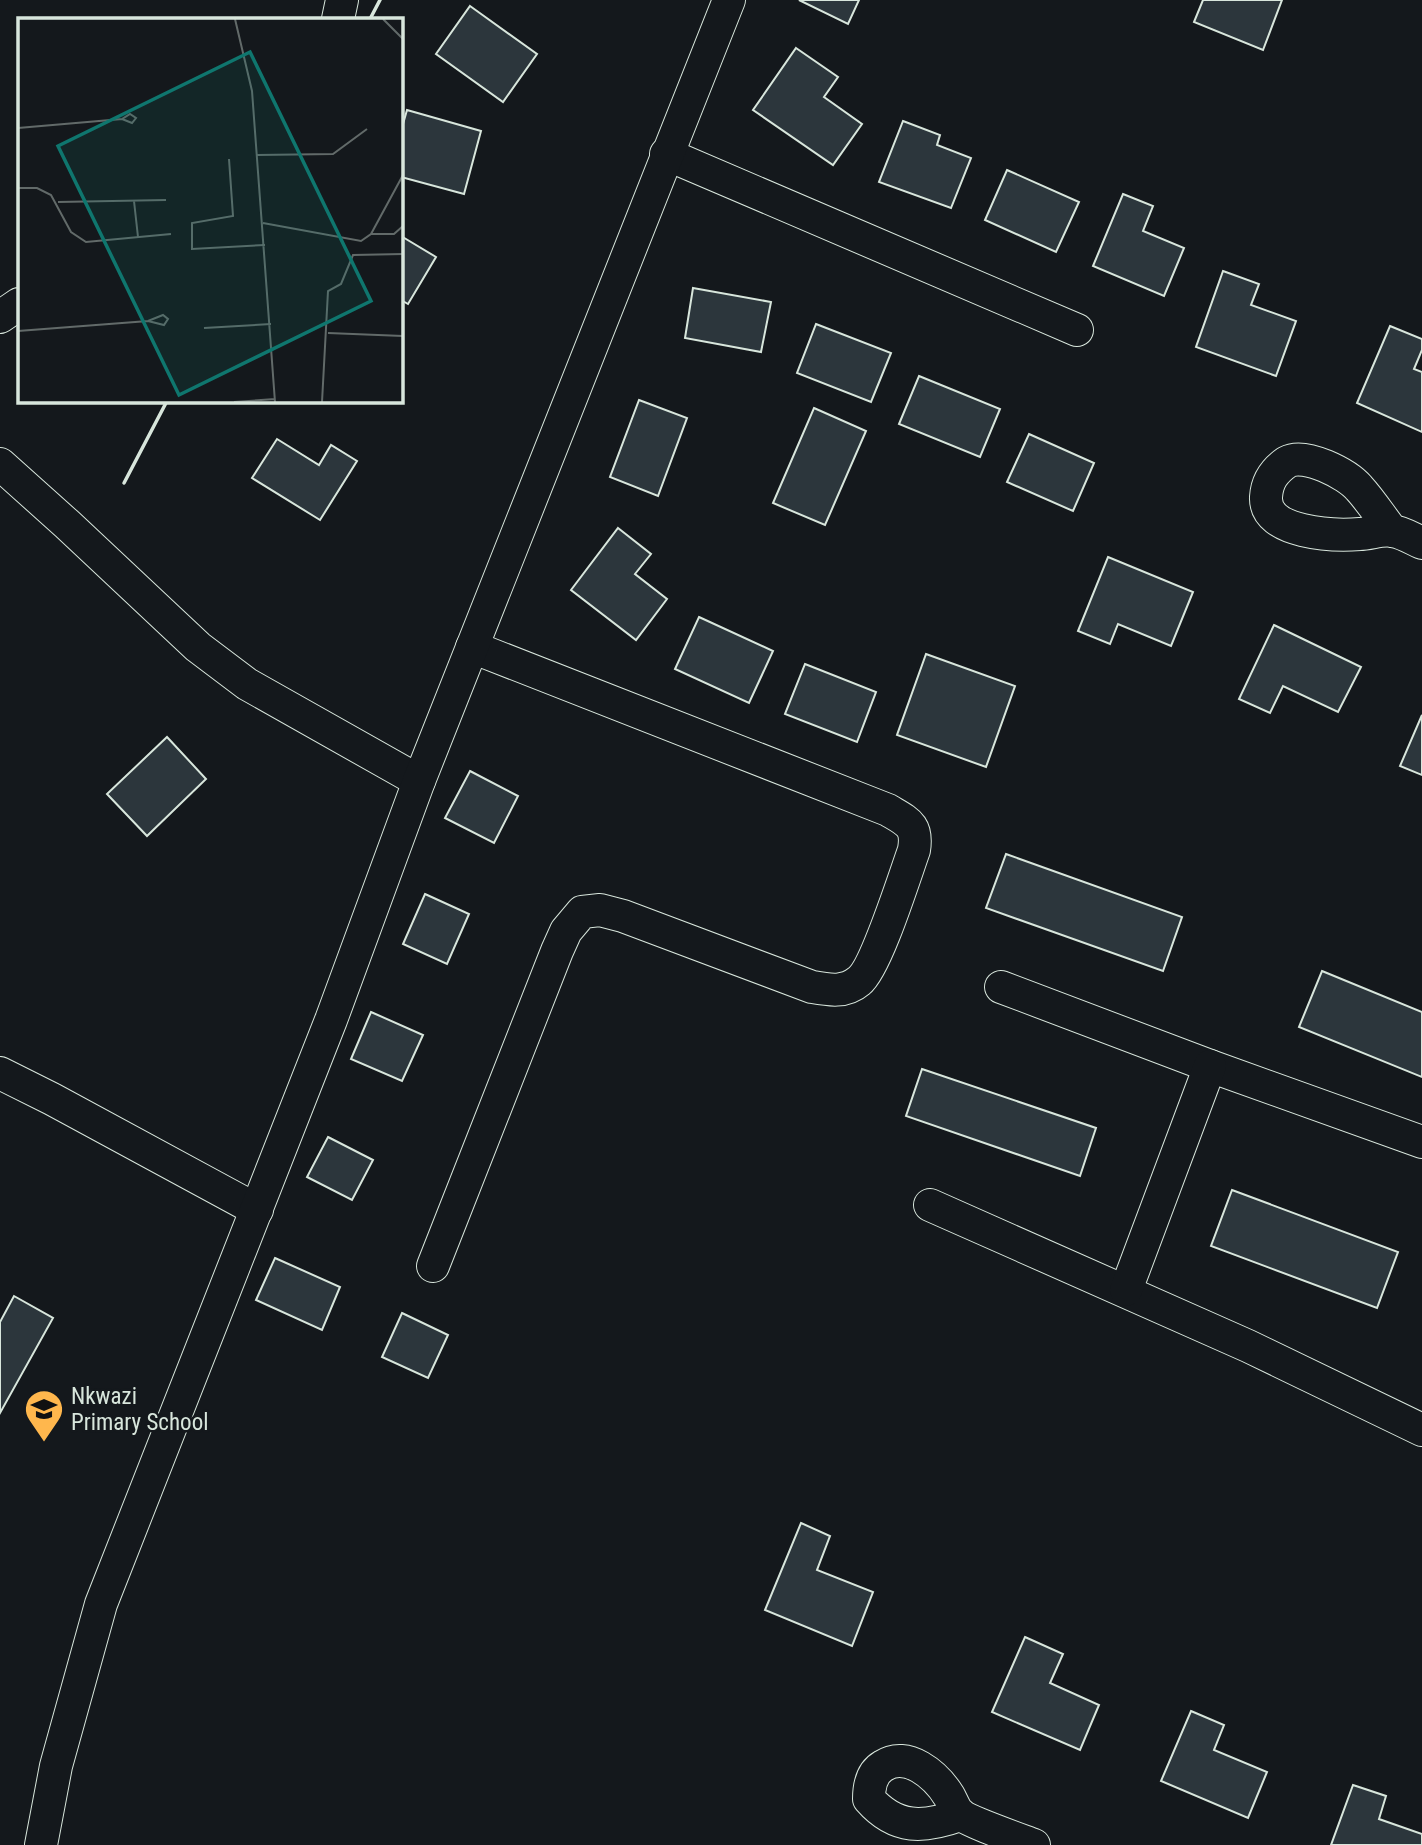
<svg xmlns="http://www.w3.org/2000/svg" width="1422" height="1845" viewBox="0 0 1422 1845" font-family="'Roboto Condensed',sans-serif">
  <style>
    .building { fill: #2c363c; stroke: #d8e6dc; stroke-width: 2 }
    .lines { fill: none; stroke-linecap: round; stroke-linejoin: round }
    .street-casing { stroke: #d8e6dc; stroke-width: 34 }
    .street { stroke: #14181c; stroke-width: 32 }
    .wall { stroke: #d8e6dc; stroke-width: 3.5 }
    .labels { text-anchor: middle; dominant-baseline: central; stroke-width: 5; stroke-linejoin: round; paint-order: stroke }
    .poi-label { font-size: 23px; fill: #d8e6dc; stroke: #14181c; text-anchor: start }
    .inset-road { fill: none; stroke: #626a69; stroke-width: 2 }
    .view { fill: #0f766e; fill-opacity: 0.15; stroke: #0f766e; stroke-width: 3.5 }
    .inset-edge { fill: none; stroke: #d8e6dc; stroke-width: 3.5 }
  </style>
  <rect width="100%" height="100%" fill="#14181c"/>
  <g class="building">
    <polygon points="799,0 859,0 848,24"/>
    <polygon points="1203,0 1282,0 1263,50 1194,22"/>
    <polygon points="470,6 537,54 503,102 436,54"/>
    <polygon points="796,48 838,77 824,97 862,124 833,165 753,110"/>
    <polygon points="407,110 481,131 464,194 401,177 401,131"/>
    <polygon points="903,121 940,135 937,145 971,158 951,208 879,182"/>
    <polygon points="1007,170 1079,202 1056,252 985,220"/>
    <polygon points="1123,194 1153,206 1143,231 1184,248 1164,296 1093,266"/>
    <polygon points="401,236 436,257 408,304 401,300"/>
    <polygon points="1223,271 1259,284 1251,305 1296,321 1276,376 1196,347"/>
    <polygon points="693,288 771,302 761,352 685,338"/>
    <polygon points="816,324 891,353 871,402 797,373"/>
    <polygon points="1390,326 1422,339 1422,350 1414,369 1422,372 1422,432 1357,403"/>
    <polygon points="919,376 1000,409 980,457 899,424"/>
    <polygon points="639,400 687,418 658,496 610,477"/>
    <polygon points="814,408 866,431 825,525 773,503"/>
    <polygon points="1029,434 1094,463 1073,511 1007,482"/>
    <polygon points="277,439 319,465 331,445 357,461 320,520 252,478"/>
    <polygon points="618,528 651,554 635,574 667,599 636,640 571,590"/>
    <polygon points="1108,557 1193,592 1171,646 1118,624 1110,644 1078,631"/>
    <polygon points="699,617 773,651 749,703 675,669"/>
    <polygon points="1274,625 1361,667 1338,712 1283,686 1270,713 1239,699"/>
    <polygon points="926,654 1015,686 986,767 897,735"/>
    <polygon points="805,664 876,692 857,742 785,714"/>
    <polygon points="1422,715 1422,775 1400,766"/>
    <polygon points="167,737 206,779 147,836 107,794"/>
    <polygon points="470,771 518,796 494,843 445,818"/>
    <polygon points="1006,854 1182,917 1163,971 986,908"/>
    <polygon points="425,894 469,914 447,964 403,944"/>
    <polygon points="1322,971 1422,1012 1422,1077 1299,1027"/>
    <polygon points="371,1012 423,1035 402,1081 351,1059"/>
    <polygon points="922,1069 1096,1128 1080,1176 906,1116"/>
    <polygon points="328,1137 373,1160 352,1200 307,1177"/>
    <polygon points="1232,1190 1398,1252 1377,1308 1211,1246"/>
    <polygon points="275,1258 340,1287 322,1330 256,1300"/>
    <polygon points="14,1296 53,1318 0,1413 0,1322"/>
    <polygon points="402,1313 448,1335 428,1378 382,1357"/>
    <polygon points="801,1523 830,1536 817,1570 873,1592 852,1646 765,1610"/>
    <polygon points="1025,1637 1063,1654 1050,1683 1099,1705 1080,1750 992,1712"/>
    <polygon points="1191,1711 1224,1725 1214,1750 1267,1772 1248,1818 1161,1781"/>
    <polygon points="1353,1785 1386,1796 1379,1819 1422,1834 1422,1845 1331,1845"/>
  </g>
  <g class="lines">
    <g class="street-casing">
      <g id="street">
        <polyline points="338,19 342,0"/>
        <polyline points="666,154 1077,330"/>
        <polyline points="0,317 19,304"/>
        <polyline points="0,464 67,524 198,647 247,684 419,781"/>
        <path d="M1392,531C1381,517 1371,501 1359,488C1347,474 1305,452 1287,462C1274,471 1267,481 1266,497C1264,534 1335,536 1360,534C1370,534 1382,529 1392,531C1402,532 1413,539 1422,543"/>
        <polyline points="1001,987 1210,1066 1422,1142"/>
        <polyline points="0,1073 52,1099 257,1210"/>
        <polyline points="930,1205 1248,1346 1422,1430"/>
        <path d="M433,1266L557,951L566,931L582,912L600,910L623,916L812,987C829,990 845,993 859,981C876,968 905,875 914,850C918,825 908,822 888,810L472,647"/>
        <polyline points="1126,1290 1210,1066"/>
        <path d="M960,1815C924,1828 896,1830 869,1799C869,1786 871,1773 883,1766C907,1750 936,1775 949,1796C952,1801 955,1810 960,1814C967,1821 1021,1840 1034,1845"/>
        <polyline points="41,1845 56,1766 101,1604 331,1020 419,781 729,0"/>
      </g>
    </g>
    <use href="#street" class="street"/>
    <g class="wall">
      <polyline points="370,19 380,0"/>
      <polyline points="124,483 167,401"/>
    </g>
  </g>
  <defs>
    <g id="school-pin" transform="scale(2.0125)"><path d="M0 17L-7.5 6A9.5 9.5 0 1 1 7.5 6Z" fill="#ffb74d" stroke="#14181c"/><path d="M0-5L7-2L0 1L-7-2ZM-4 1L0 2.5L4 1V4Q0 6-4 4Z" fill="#111"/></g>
  </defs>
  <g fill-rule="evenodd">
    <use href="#school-pin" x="44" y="1409"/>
  </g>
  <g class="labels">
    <g class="poi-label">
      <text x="71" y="1396">Nkwazi<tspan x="71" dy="26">Primary School</tspan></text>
    </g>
  </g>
  <g transform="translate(18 18)">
    <rect width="385" height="385" fill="#14181c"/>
    <path class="inset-road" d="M217,1L234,73L257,384M365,1L385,21M0,110L104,101L112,96L118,100L114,105L104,101M239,137L315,136L349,111M211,141L215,198L174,205V231L247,227M0,170H19L33,177L53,214L68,224L153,216M116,183L120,219M40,184L148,182M245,205L343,223L353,216L385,157M353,216H376L385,208M186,310L253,306M0,313L130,303L145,297L150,301L146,307L130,303M310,315L385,318M216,384L257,381M304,384L310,273L323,266L335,237L385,236"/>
    <path class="view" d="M232,34L353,283L161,377L40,128Z"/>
    <rect width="385" height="385" class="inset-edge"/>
  </g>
</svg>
